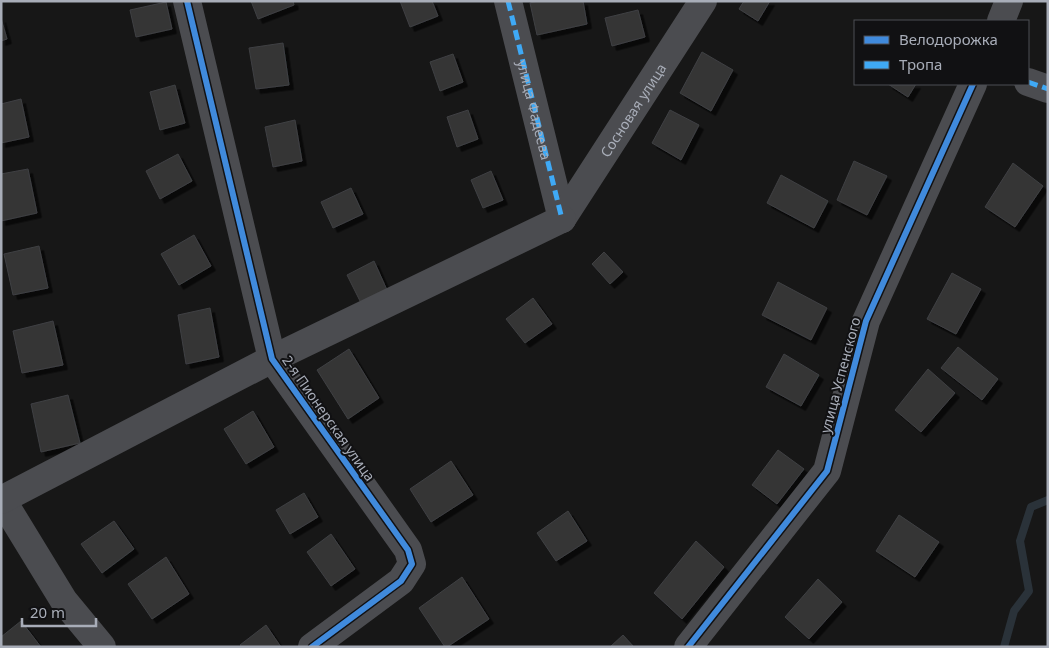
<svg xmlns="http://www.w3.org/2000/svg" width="1049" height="648" viewBox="0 0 1049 648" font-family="'Noto Sans',sans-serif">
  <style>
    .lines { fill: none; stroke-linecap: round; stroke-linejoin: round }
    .stream { stroke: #2a3239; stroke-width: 8 }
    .building { fill: #353536; stroke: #3f4043; filter: url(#shadow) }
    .minor { stroke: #4b4c50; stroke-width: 28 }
    .quiet { stroke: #3fa9f5; stroke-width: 5; stroke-dasharray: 10 5; stroke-linecap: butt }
    .cycleway-casing { stroke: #111113; stroke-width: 9 }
    .cycleway { stroke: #408adc; stroke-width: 6 }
    .labels { text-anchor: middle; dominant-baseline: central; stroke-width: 4; stroke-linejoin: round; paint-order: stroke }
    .street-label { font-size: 14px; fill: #a8adb8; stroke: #111113 }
  </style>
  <defs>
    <filter id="shadow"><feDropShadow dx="4.5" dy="4.5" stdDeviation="0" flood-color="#0009"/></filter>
  </defs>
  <rect width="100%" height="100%" fill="#171717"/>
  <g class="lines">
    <polyline class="stream" points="1004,647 1014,611 1029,591 1020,541 1031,507 1048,500"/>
  </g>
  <g class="building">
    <polygon points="251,1 293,1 294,5 258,19"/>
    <polygon points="400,1 432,1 438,16 410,27"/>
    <polygon points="538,1 583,1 587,24 537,35 530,3"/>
    <polygon points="744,1 770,1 758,21 739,9"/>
    <polygon points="166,2 172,29 136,37 130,10"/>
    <polygon points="638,10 645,37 612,46 605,18"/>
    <polygon points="1,18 7,39 1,41"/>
    <polygon points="283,43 289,85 256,89 249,48"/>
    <polygon points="702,52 733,70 711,111 680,93"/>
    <polygon points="453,54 463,82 440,91 430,62"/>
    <polygon points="888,84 916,84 908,97"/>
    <polygon points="175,85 185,123 160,130 150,92"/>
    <polygon points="21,99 29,137 1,143 1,104"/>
    <polygon points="468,110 478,139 457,147 447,117"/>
    <polygon points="670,110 699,125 681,160 652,143"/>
    <polygon points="295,120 302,161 273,167 265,127"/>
    <polygon points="178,154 192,181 160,199 146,171"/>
    <polygon points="854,161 887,176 867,215 837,200"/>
    <polygon points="1013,163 1043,186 1015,227 985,207"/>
    <polygon points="28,169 37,213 1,221 1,174"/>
    <polygon points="491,171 503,200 483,208 471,180"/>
    <polygon points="781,175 828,201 814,228 767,203"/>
    <polygon points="351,188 363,214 333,228 321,202"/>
    <polygon points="194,235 211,266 179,285 161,254"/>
    <polygon points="39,246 48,288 13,295 4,254"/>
    <polygon points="604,252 623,272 610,284 592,264"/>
    <polygon points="374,261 387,290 361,303 347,275"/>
    <polygon points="952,273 981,289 956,334 927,319"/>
    <polygon points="778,282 827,308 811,340 762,315"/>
    <polygon points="533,298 552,324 525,343 506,319"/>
    <polygon points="210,308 219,357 186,364 178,315"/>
    <polygon points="53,321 63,365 22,373 13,331"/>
    <polygon points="958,347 998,379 982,400 941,368"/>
    <polygon points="349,349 379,398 348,419 317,370"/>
    <polygon points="784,354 819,375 801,406 766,387"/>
    <polygon points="928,369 955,393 921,432 895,410"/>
    <polygon points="68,395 80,443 41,452 31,404"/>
    <polygon points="253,411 274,447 246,464 224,429"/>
    <polygon points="778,450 804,469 777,504 752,485"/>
    <polygon points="451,461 473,495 431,522 410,489"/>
    <polygon points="304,493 318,517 290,534 276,510"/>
    <polygon points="568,511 587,541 556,561 537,533"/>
    <polygon points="899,515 939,542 915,577 876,551"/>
    <polygon points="114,521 134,549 102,573 81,544"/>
    <polygon points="331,534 355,569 331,586 307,552"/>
    <polygon points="696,541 724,567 682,619 654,593"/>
    <polygon points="166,557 189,594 152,619 128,584"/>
    <polygon points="462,577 489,619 447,647 445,647 419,608"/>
    <polygon points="818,579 842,602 809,639 785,617"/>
    <polygon points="21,621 41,647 1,647 1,637"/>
    <polygon points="266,625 281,647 242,647 240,645"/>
    <polygon points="623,635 634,647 610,647"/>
  </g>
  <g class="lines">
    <g class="minor">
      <polyline points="187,1 272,359 408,550 412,564 401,581 312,647"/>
      <path id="s1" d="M508,1L562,219"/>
      <polyline points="1001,21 1009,1"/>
      <polyline points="1028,82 1048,89"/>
      <path id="s2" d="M562,219L703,1"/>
      <polyline points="1,498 64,601 102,647"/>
      <polyline points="1,500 272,359 562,219"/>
      <polyline points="688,647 827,471 866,321 973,84"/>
    </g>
    <g class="quiet">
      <polyline points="508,1 562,219"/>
      <polyline points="1028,82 1048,89"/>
    </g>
    <g class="cycleway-casing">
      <g id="cycleway">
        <polyline points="187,1 272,359 408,550 412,564 401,581 312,647"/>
        <polyline points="688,647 827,471 866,321 973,84"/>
      </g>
    </g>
    <use href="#cycleway" class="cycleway"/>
  </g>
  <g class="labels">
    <g class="street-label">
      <text stroke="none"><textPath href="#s1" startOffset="112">улица Фадеева</textPath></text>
      <text stroke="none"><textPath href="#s2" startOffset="130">Сосновая улица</textPath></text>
      <text transform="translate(840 375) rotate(-75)">улица Успенского</text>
      <text transform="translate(329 418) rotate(55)">2-я Пионерская улица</text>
    </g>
  </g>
  <rect width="1049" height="648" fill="none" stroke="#a8adb8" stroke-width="5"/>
  <rect x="854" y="20" width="175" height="65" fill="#111113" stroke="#4d4f55"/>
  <rect x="864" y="36" width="25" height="8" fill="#408adc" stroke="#4d4f55"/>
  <text x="899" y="45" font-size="15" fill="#a8adb8">Велодорожка</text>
  <rect x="864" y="61" width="25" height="8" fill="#3fa9f5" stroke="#4d4f55"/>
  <text x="899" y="70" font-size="15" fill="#a8adb8">Тропа</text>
  <path d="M22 618v8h74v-8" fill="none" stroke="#a8adb8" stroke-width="2.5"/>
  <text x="30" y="618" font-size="15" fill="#a8adb8" stroke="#111113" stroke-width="4" paint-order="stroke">20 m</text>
</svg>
